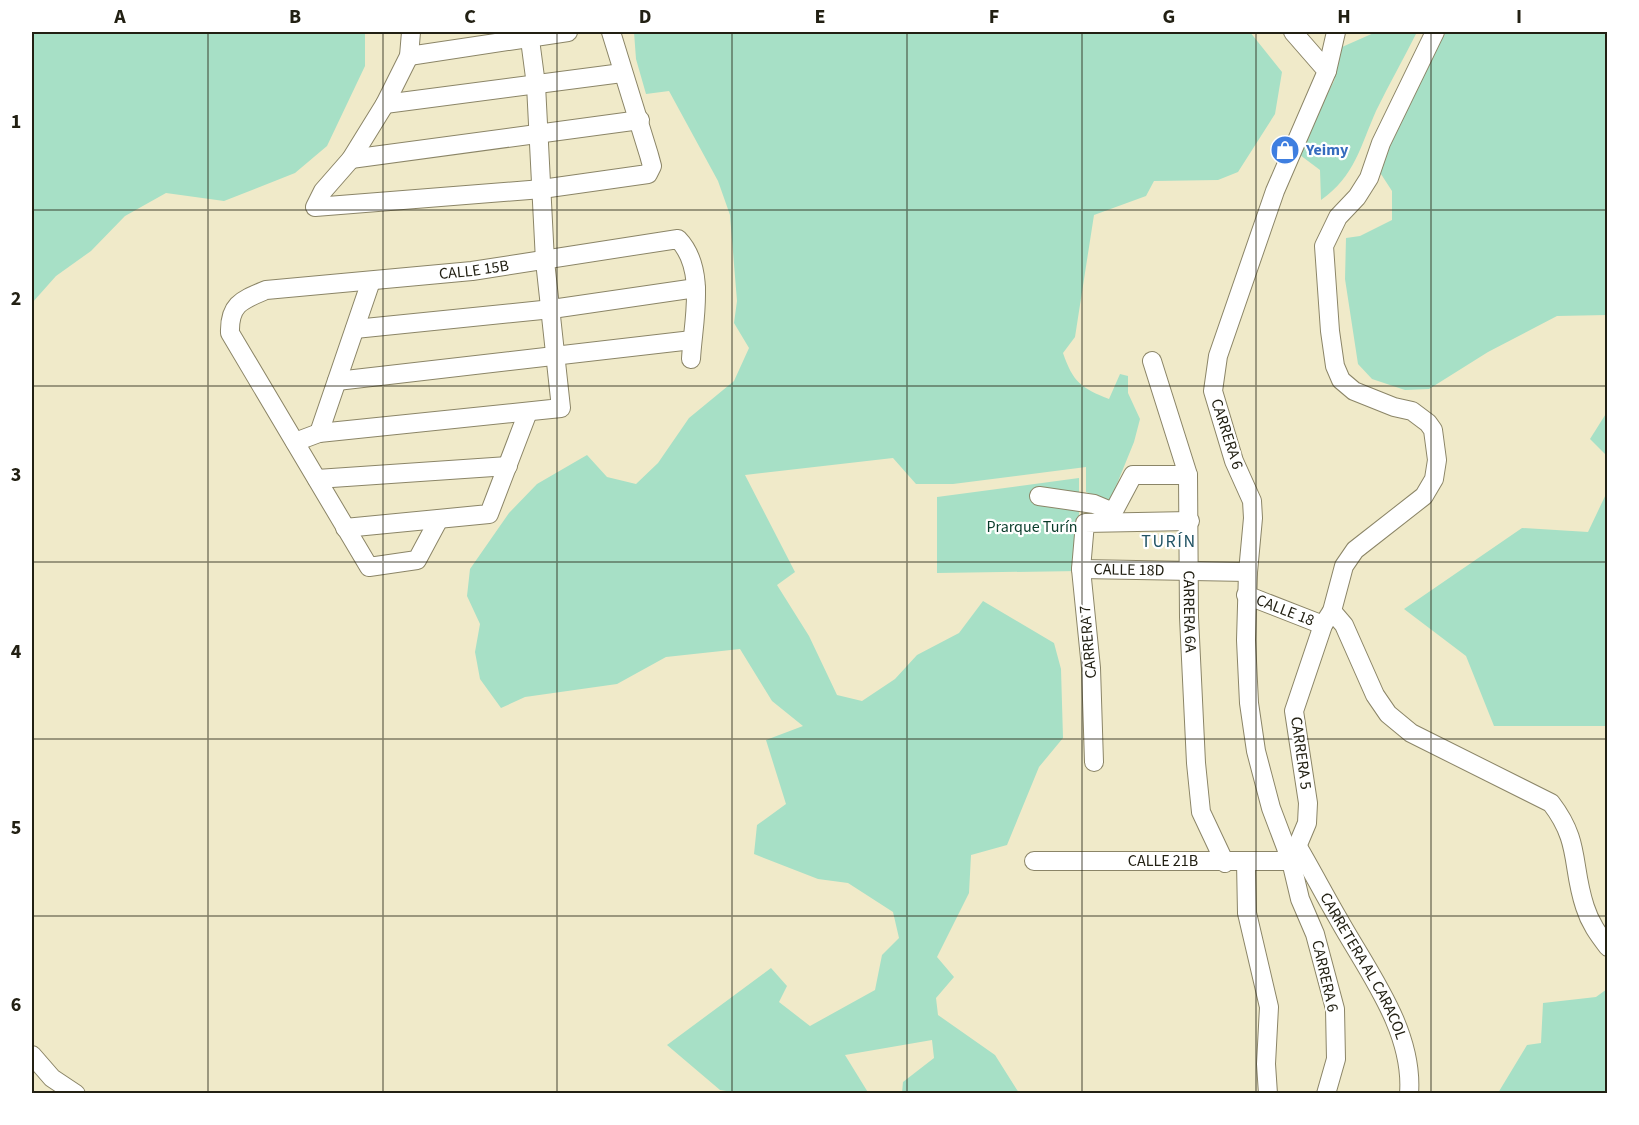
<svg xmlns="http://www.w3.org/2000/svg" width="1639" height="1125" viewBox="0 0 1639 1125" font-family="'Source Sans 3',sans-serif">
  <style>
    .green { fill: #a7e0c6 }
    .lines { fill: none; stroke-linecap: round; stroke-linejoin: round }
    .minor-casing { stroke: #8b8567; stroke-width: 20 }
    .minor { stroke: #fff; stroke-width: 18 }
    .grid { fill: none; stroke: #222013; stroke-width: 1.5; stroke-opacity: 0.55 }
    .labels { text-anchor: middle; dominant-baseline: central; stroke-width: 4.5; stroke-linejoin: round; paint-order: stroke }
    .shop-label { font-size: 16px; font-weight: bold; fill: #366cbe; stroke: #fff; text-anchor: start }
    .street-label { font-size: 16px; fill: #222013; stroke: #fff }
    .park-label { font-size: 16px; fill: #093c2a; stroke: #fff }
    .neighbourhood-label { font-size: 18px; letter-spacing: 1.5px; fill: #225465; stroke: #fff }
    .neatline { fill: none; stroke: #222013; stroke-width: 2 }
    .grid-label { font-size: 20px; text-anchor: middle; font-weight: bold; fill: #222013 }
  </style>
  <rect width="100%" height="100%" fill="#f0eac9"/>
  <g class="green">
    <polygon points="32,32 365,32 365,66 327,146 295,173 224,201 166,193 125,216 91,251 56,276 32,303"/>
    <path d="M634,32H1250L1282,72L1275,114L1238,172L1218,180L1154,181L1146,196L1094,215L1075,337L1063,353C1073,382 1081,388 1109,399L1120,374L1128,376V393L1140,419L1134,442L1110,501L1086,492V467L953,484H916L893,458L745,475L795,572L777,585L809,636L837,695L862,701L895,679L917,655L959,633L983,601L1054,643L1061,669L1063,738L1039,767L1007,845L971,855L969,893L937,957L954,977L936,998L938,1015L995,1055L1019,1093H902L903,1082L934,1058L932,1040L845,1055L869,1094H745L720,1090L667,1045L771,968L787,986L779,1002L810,1026L875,990L882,955L899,938L893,912L848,883L818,879L754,854L757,825L786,804L766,740L803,726L772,701L740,649L666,657L617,684L525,697L501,708L480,679L475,652L480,624L467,596L470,569L509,513L537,484L587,455L607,477L636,484L658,463L689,418L734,381L749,348L734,323L737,301L730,215L718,181L669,91L646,94L636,59Z"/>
    <path d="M1376,32H1417C1404,58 1389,84 1376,111C1360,147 1355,176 1321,200L1320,170L1300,155L1313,121L1334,81L1342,47Z"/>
    <polygon points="1446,32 1607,32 1607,315 1557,316 1488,352 1429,389 1405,390 1372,379 1358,364 1345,279 1346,238 1360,236 1392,220 1392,191 1379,171 1395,124"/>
    <polygon points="1607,412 1608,456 1607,456 1590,439"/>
    <polygon points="1079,478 1079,571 937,573 937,497"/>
    <polygon points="1607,492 1607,726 1494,726 1466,656 1404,609 1522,528 1588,532"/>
    <polygon points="1607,989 1607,1093 1498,1093 1527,1045 1541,1043 1543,1003 1596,997"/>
  </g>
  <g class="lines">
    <g class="minor-casing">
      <g id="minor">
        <polyline points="411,32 409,56 385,104 351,159 323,191 315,207 542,189 648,174 652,166 649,155 611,32"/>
        <polyline points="409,56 568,32"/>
        <polyline points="1327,71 1336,32"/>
        <polyline points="385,104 622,73"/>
        <polyline points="351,159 640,120"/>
        <polyline points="355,329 552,309 696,288"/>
        <path id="s1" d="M1152,361L1188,475L1189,617L1196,763L1201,812L1225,863"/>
        <polyline points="337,381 692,340"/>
        <polyline points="319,433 371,281"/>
        <polyline points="295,442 319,433 561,408 545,261 536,85 529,32"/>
        <polyline points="317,479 508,466"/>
        <polyline points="1039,496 1094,504 1113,512"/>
        <path id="s2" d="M439,519L417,560L369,567L230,333C229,304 242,300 266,290L472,271L678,239C707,269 693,321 691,359"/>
        <polyline points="1108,522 1133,475 1188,475"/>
        <polyline points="345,528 489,514 528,412"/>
        <path id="s3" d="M1081,569L1248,572"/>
        <path id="s4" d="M1246,595L1323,625"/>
        <path d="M1332,611L1344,625L1375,695L1388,714L1411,733L1551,803C1581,842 1571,865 1585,907C1590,923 1598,934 1608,947"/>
        <polyline points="1094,762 1091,668 1081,569 1085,523 1190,521"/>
        <path id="s5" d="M1298,847C1312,871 1325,896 1339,920C1368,972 1414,1031 1409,1094"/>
        <path id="s6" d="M1034,861H1291L1271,808L1256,751L1249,703L1246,640L1248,572L1253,518L1252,501L1234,461L1213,391L1218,356L1275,191L1327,71L1293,32"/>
        <polyline points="1246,862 1247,913 1269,1007 1266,1064 1268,1094"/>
        <polyline points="32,1055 52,1078 76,1094"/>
        <polyline points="1326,1094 1336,1059 1335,1009 1315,934 1300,899 1291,861 1307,823 1308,803 1294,711 1323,625 1332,611 1344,566 1355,550 1424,496 1434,479 1437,460 1433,430 1428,423 1412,411 1394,407 1354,391 1341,380 1335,366 1330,331 1324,246 1338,217 1357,197 1369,178 1381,143 1435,32"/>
      </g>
    </g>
    <use href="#minor" class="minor"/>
  </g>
  <path class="grid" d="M208,32V1094M383,32V1094M557,32V1094M732,32V1094M907,32V1094M1082,32V1094M1256,32V1094M1431,32V1094M32,210H1608M32,386H1608M32,562H1608M32,739H1608M32,916H1608"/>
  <defs>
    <g id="shop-disc" transform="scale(1.5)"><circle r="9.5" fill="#3f7fe0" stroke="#fff"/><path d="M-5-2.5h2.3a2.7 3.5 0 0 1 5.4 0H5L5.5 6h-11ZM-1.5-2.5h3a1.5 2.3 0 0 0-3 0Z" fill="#fff"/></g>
  </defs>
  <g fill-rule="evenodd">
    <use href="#shop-disc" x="1285" y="150"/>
  </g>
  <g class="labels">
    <g class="shop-label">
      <text x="1306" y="150">Yeimy</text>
    </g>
    <g class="street-label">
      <text stroke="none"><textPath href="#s2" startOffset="638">CALLE 15B</textPath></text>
      <text transform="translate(1227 434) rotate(72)">CARRERA 6</text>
      <text stroke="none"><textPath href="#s3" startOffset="48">CALLE 18D</textPath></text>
      <text stroke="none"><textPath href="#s4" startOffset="42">CALLE 18</textPath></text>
      <text stroke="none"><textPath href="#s1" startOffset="256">CARRERA 6A</textPath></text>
      <text transform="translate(1088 642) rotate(-95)">CARRERA 7</text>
      <text transform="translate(1301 753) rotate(82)">CARRERA 5</text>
      <text stroke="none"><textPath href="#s6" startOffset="129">CALLE 21B</textPath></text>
      <text stroke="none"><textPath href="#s5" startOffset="136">CARRETERA AL CARACOL</textPath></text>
      <text transform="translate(1325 976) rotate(77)">CARRERA 6</text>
    </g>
    <g class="park-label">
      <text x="1032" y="527">Prarque Turín</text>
    </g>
    <g class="neighbourhood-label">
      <text x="1169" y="541">TURÍN</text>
    </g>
  </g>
  <rect width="1639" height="1125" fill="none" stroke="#ffffff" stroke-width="66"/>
  <rect x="33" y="33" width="1573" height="1059" class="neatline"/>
  <g class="grid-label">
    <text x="120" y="23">A</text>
    <text x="295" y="23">B</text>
    <text x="470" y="23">C</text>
    <text x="645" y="23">D</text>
    <text x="820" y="23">E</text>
    <text x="994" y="23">F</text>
    <text x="1169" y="23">G</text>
    <text x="1344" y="23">H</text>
    <text x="1519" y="23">I</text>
    <text x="16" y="128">1</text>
    <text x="16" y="305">2</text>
    <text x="16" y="481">3</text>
    <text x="16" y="658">4</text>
    <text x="16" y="834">5</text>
    <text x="16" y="1011">6</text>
  </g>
</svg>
